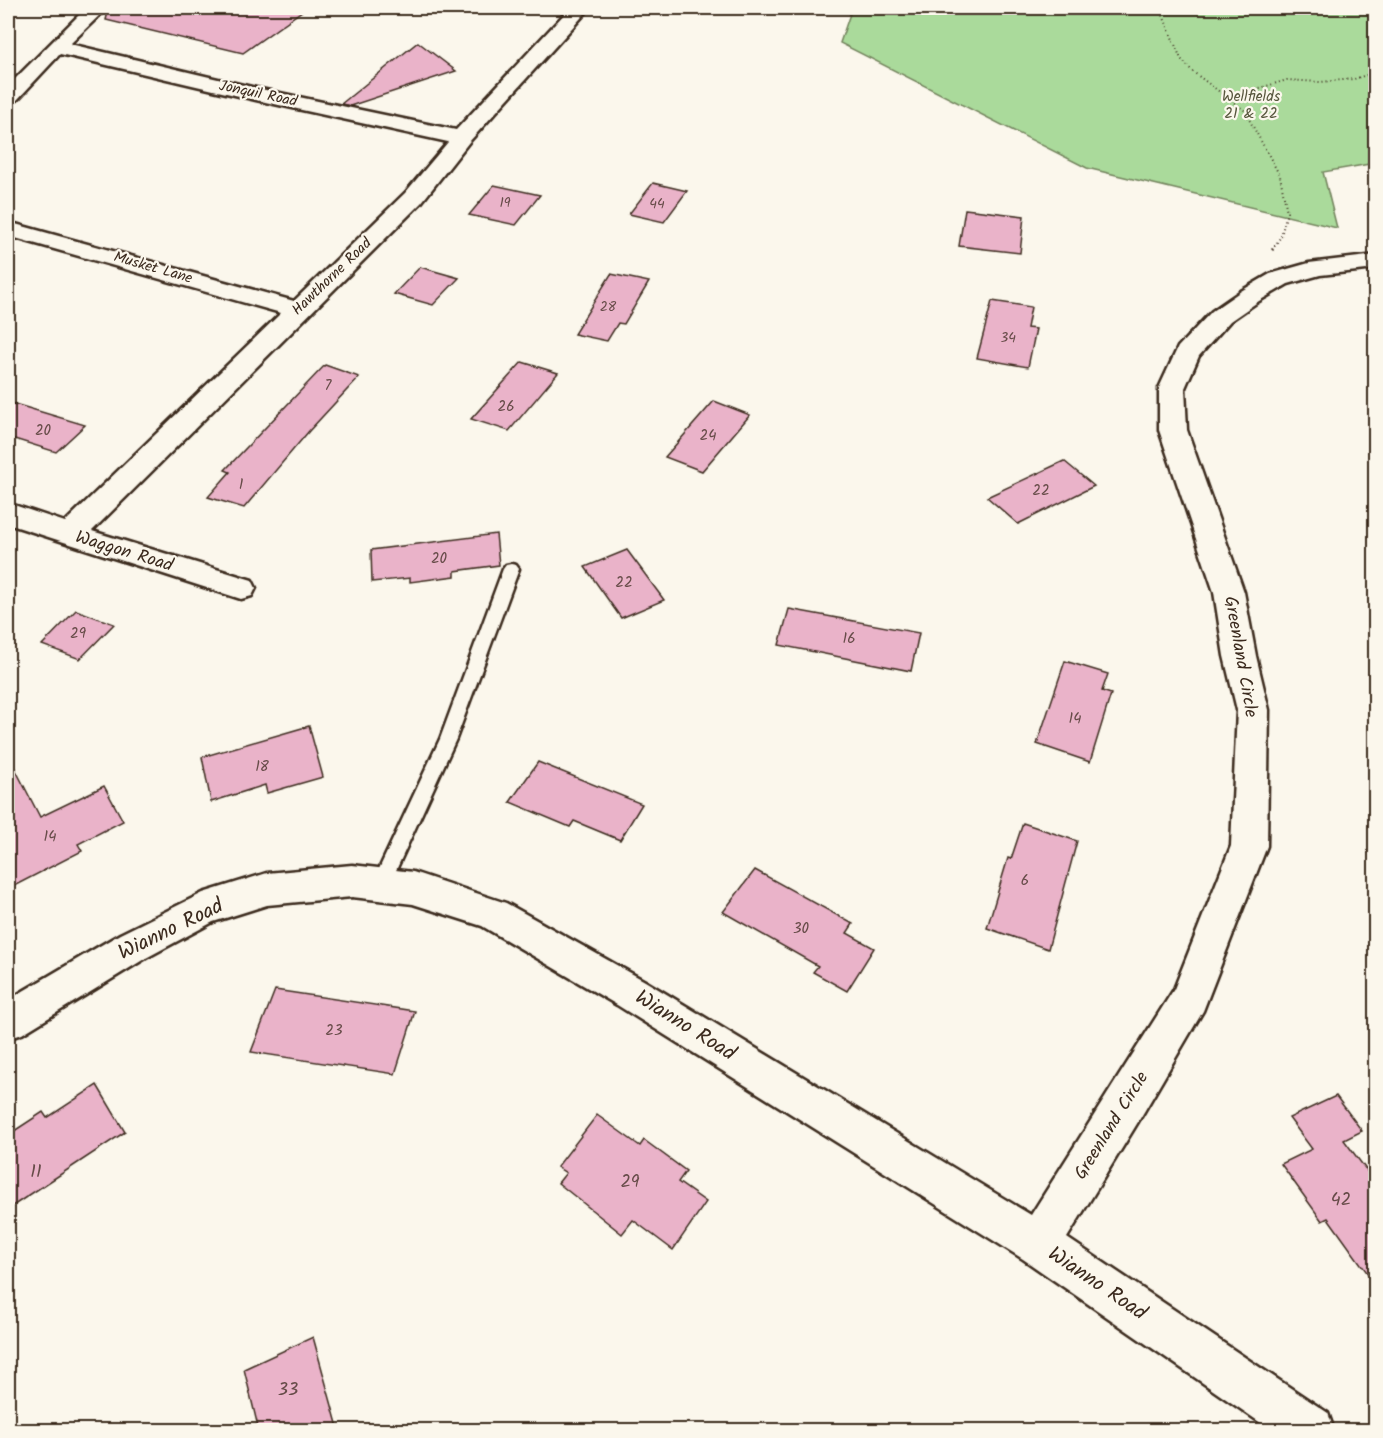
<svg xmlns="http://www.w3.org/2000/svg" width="1383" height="1438" viewBox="0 0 1383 1438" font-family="Kalam,sans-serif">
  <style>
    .green { fill: #aada9b; stroke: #72825c; stroke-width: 1.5 }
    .building { fill: #eab3c9; stroke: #3b2a1e; stroke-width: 1.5 }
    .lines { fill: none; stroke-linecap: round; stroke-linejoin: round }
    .service-casing { stroke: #3b2a1e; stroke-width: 5 }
    .minor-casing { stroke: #3b2a1e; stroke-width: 5 }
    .path-far1 { stroke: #3b2a1e; stroke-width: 2; stroke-dasharray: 1 3; stroke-linecap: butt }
    .path { stroke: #3b2a1e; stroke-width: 3; stroke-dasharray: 1.5 4; stroke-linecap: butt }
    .service { fill: #fbf7ec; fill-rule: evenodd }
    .minor { fill: #fbf7ec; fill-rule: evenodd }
    .labels { text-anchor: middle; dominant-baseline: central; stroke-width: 4.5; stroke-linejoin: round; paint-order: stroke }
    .far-number-label { font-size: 14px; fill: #674c49 }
    .far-street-label { font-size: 15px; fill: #3b2a1e; stroke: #fbf7ec }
    .far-park-label { font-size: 15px; fill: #57563d; stroke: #fbf7ec }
    .number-label { font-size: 15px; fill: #674c49 }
    .street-label { font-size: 18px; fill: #3b2a1e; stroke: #fbf7ec }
    .near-number-label { font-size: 18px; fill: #674c49 }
    .near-street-label { font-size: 21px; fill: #3b2a1e; stroke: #fbf7ec }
  </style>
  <rect width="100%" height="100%" fill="#fbf7ec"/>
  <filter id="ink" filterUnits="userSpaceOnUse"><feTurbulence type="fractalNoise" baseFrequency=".0167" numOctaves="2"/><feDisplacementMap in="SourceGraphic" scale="12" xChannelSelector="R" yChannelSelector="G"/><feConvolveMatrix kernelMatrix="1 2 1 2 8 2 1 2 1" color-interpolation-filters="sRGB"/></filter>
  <g filter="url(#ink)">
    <polygon class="green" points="852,8 1375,8 1375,163 1323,172 1337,228 1087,168 840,43"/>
    <g class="building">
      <polygon points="109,8 306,8 243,53 106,20"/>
      <polygon points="418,42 456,71 350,106 341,104"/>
      <polygon points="653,183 687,191 664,222 629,214"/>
      <polygon points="494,185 540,195 516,225 469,215"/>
      <polygon points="965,209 1024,216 1020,253 959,246"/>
      <polygon points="420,267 459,278 433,305 394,294"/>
      <polygon points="611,274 649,282 624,324 618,323 607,341 574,334"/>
      <polygon points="992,301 1031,307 1027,328 1036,329 1028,367 977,358"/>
      <polygon points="522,362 558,373 509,431 471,419"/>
      <polygon points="325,365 359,377 309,431 244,508 208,497 230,472 225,470"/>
      <polygon points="714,401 750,415 702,471 665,457"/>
      <polygon points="8,402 85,425 56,452 8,437"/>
      <polygon points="1064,461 1094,486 1018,524 987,497"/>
      <polygon points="496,534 499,565 455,571 455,576 410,582 410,578 372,582 371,550"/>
      <polygon points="627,550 664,600 621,618 585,567"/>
      <polygon points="789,609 919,633 911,671 779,645"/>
      <polygon points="76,610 114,624 80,659 42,645"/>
      <polygon points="1065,661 1108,674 1102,691 1111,694 1090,762 1037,744"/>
      <polygon points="309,726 323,777 267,793 265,785 211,802 202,757"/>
      <polygon points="8,755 40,817 104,786 123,821 78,844 82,851 8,889"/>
      <polygon points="538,762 642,804 620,840 574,821 570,827 510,802"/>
      <polygon points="1023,823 1077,841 1048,949 987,928 1008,858 1011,859"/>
      <polygon points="755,870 853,924 847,933 874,948 847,991 813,972 818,966 723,912"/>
      <polygon points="275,990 415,1011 395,1074 251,1052"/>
      <polygon points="97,1085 125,1132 8,1209 8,1135 43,1112 47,1118"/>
      <polygon points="1336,1096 1362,1131 1344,1140 1376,1183 1376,1285 1328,1218 1322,1221 1281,1164 1312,1149 1289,1118"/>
      <polygon points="597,1115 640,1146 644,1140 686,1171 678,1182 706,1202 673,1250 633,1220 622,1234 558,1183 566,1173 557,1167"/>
      <polygon points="313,1337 339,1431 259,1431 244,1369"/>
    </g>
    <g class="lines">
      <g class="service-casing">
        <polygon id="service" points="511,564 516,565 519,569 456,739 387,890 381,892 375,890 372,884 440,739 503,569 506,565"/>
      </g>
      <g class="minor-casing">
        <g id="minor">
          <polygon points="86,8 107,8 70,44 256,88 456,130 570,8 590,8 469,142 421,203 92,531 252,580 256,588 252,596 241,599 8,524 8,503 65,522 281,313 8,236 8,222 294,301 405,193 448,142 256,100 60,54 17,100 8,102 8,86"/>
          <polygon points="1376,255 1376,269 1320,275 1288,284 1259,301 1230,321 1199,356 1185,388 1187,430 1244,592 1256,656 1269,710 1267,846 1203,1011 1138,1122 1067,1238 1328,1413 1334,1430 1271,1430 1023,1259 617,1005 482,926 413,904 352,897 267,905 213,922 146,958 22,1034 8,1039 8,1000 120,934 203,893 267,873 352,865 413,872 506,903 645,981 1031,1215 1174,989 1231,846 1237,710 1224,656 1214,592 1159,430 1159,388 1178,347 1212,311 1241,291 1270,274 1309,263"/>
        </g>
      </g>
      <g class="path-far1">
        <polyline points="1160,8 1181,59 1193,72 1244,110 1280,176 1287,212 1281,236 1273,249"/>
        <polyline points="1229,97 1287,80 1320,82 1354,79 1376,72"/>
      </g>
      <polyline class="path" points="1272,250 1274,248"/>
      <use href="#service" class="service"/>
      <use href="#minor" class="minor"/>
    </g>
  </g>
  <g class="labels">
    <g class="far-number-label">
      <text x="505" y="203">19</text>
      <text x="657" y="204">44</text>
      <text x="608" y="307">28</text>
      <text x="1008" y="338">34</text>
    </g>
    <g class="far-street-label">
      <text transform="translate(258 94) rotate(12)">Jonquil Road</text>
      <text transform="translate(153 268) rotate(16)">Musket Lane</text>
      <text transform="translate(332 277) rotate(-44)">Hawthorne Road</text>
    </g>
    <g class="far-park-label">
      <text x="1251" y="97">Wellfields<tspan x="1251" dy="17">21 &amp; 22</tspan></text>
    </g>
    <g class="number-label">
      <text x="328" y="386">7</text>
      <text x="506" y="407">26</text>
      <text x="43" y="431">20</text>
      <text x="708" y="436">24</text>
      <text x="241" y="485">1</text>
      <text x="1041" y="491">22</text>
      <text x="439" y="559">20</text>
      <text x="624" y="583">22</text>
      <text x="78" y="634">29</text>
      <text x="849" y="639">16</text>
      <text x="1075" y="719">14</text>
      <text x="262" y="767">18</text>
      <text x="50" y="837">14</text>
      <text x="1025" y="881">6</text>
      <text x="801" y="929">30</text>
      <text x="334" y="1031">23</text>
    </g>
    <g class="street-label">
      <text transform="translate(124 552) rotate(17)">Waggon Road</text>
      <text transform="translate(1240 657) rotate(80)">Greenland Circle</text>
      <text transform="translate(1112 1126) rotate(-58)">Greenland Circle</text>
    </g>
    <g class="near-number-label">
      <text x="36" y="1172">11</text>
      <text x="630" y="1182">29</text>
      <text x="1341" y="1200">42</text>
      <text x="288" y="1390">33</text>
    </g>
    <g class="near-street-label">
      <text transform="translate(171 930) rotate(-26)">Wianno Road</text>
      <text transform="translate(685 1026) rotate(32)">Wianno Road</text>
      <text transform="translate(1097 1284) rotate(34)">Wianno Road</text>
    </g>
  </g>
  <rect width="1383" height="1438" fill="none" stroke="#fbf7ec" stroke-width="30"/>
  <rect x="15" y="15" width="1353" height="1408" fill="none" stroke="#3b2a1e" stroke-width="2" filter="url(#ink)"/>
</svg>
